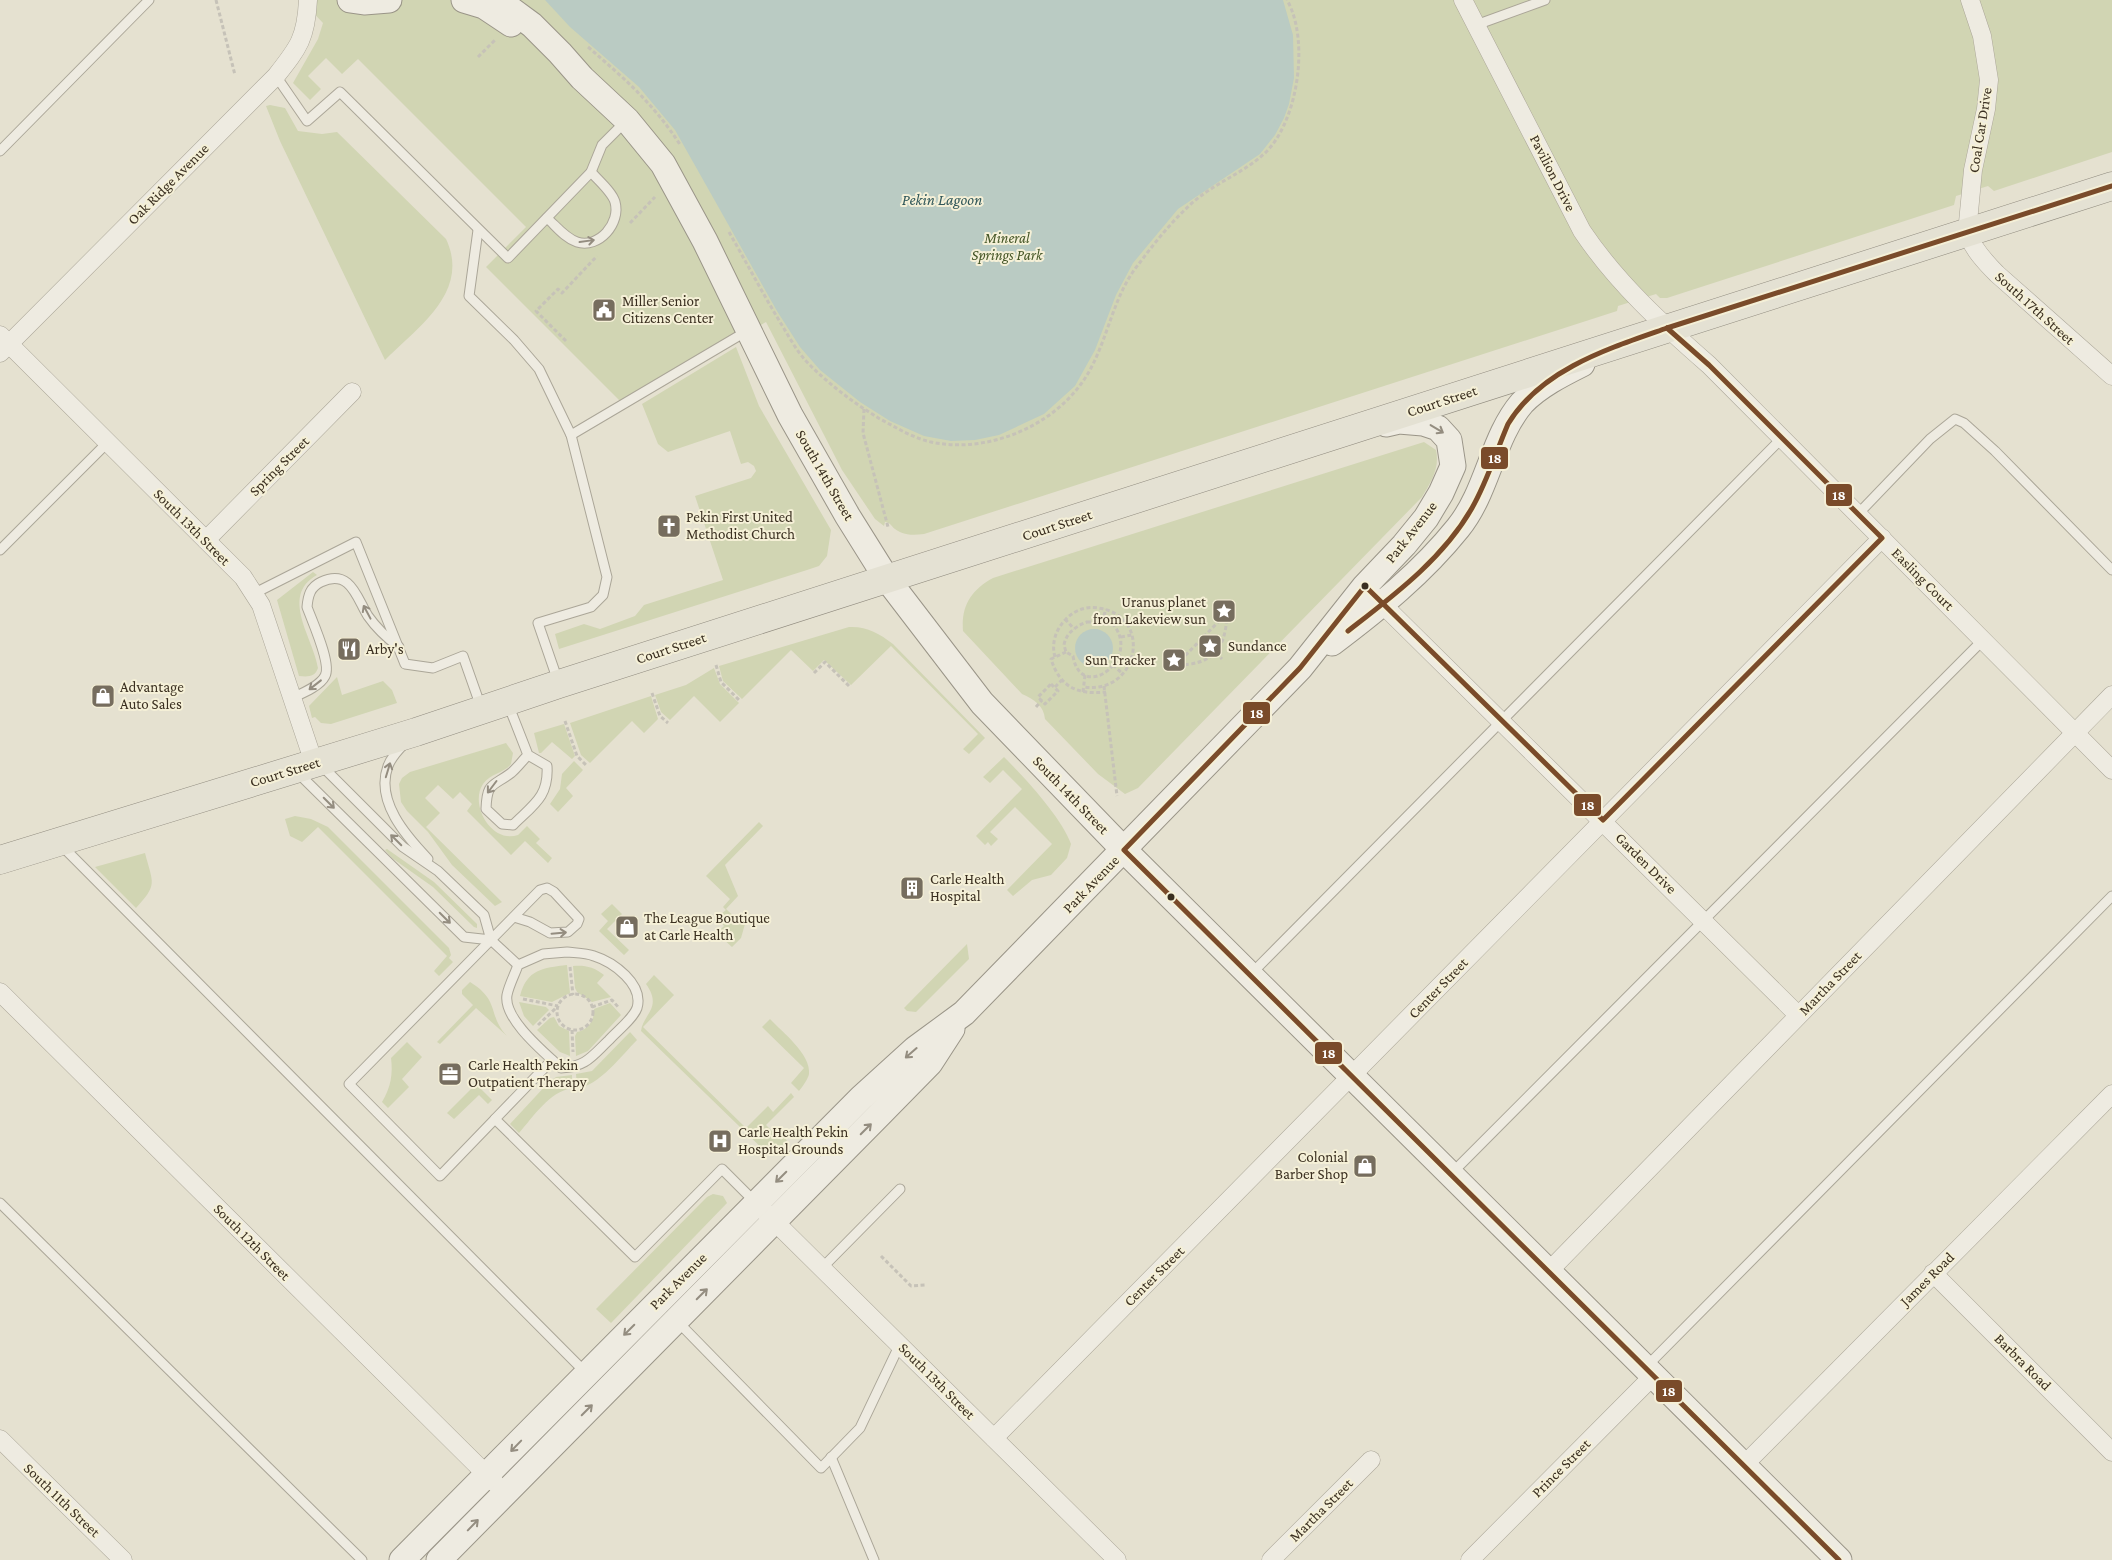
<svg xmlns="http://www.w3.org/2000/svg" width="2112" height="1560" viewBox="0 0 2112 1560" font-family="'Crimson Pro',serif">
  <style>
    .green { fill: #d1d5b3 }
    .water { fill: #bacbc3 }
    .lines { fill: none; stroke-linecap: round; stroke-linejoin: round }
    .lane-casing { stroke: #aba698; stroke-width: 11 }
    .street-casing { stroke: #aba698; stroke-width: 19 }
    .secondary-casing { stroke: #9a9588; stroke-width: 27 }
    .primary-casing { stroke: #908b7f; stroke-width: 29 }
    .path { stroke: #c6c2b8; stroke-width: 3; stroke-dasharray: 4 2.5; stroke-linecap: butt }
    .lane { stroke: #eeebe1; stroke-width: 9 }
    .street { stroke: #eeebe1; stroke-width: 18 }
    .secondary { stroke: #eeebe1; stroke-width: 25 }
    .primary { stroke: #e4e1d3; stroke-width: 28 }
    .bus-1-casing { stroke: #f5f0d7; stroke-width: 9 }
    .bus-1 { stroke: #7a4b2a; stroke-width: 5 }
    .oneway { stroke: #948d80 }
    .bus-dot { fill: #3a2f20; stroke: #f5f0d7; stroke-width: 2 }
    .labels { text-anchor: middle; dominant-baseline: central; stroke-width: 4; stroke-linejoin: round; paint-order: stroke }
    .street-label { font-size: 15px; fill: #3a2f20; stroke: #f5f0d7 }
    .park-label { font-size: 15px; font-style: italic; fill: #455627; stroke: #f5f0d7 }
    .poi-label { font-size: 15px; fill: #3a2f20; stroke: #f5f0d7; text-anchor: start }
    .water-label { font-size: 16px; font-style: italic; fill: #305759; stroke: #f5f0d7 }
    .line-badge { stroke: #f5f0d7; stroke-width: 2 }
    .badge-label { font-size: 14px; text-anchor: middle; font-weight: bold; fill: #fff }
  </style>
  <rect width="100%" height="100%" fill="#e5e1d0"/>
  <g class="green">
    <path d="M301,0H2112V152L1994,191L1988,186L1956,196L1954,205L1667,298H1660L1656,294L1618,306L1617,311L924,534C914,535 904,536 895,529C891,526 891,523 885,522L884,526L875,519L842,470L766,322L623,404L486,267L526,227L358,59L342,74L326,58L308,76L321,89L310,100L293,83L318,39L323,23Z"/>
    <path d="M270,105L285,108L298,131L322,134L337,132L446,239C471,292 417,328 385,360L280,141L266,106Z"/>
    <polygon points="736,347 759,406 831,530 827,556 819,566 807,570 559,649 555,634 584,624 600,629 635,616 644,605 723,580 695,496 751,478 756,471 754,466 748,462 741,464 730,431 668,452 658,444 642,404"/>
    <path d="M1424,442L1436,450C1440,468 1431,482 1422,497L1138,788L1125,794L1098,774L1045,719C1044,706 1034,699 1022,694L963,631C961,606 971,590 993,578Z"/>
    <path d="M313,572L317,575C279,596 314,639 318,668C315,677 308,677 299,676L277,600Z"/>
    <path d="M849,627C866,626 879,633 893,644L985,738L969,754L963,749L978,734L891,646L851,685L824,660L813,671L791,650L742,699L723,681L719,666Z"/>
    <polygon points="714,668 720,684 739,703 720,722 694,696 670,720 661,712 655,695 686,685"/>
    <polygon points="337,677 342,695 383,681 392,690 397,703 331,724 321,723 315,717 312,718 309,706"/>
    <polygon points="651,696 658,719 644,733 632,721 590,763 581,755 570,723"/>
    <polygon points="564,724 575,756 572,759 552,742 541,753 539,753 534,733"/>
    <path d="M506,743L513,753L511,764C504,773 491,773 483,784C469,805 492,844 518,835L527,826L540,839L536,843L552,858L548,863L525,841L511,855L467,811L472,804L460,792L453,799L438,785L425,798L440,813L426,827L502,902L495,906L452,865L428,832L407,811L401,802L399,784L402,778L410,772Z"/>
    <path d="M1004,757C1024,777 1062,818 1071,844L1067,858L1051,875L1032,880L1013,896L1007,890L1052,844L1015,807L990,832L998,839L991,846L988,842L985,845L976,836L1022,789L1003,770L990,783L983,777Z"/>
    <polygon points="574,761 583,770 566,788 573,796 558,812 550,804 560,789 562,774"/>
    <polygon points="295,816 311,819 328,827 449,948 451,955 449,958 453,962 439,976 434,971 447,956 318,827 302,842 290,836 285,819"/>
    <polygon points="759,822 763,826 725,865 738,896 726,909 740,922 746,916 747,917 741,938 732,947 721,937 724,933 721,929 724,926 721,922 725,918 721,914 726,910 723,907 730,899 706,876"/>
    <polygon points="387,849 434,882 477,924 477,928 474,927 433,887 392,858 385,850"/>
    <path d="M145,853C153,884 158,884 136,908L95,867Z"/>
    <polygon points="612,904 622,914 607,929 629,950 624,955 599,931 608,921 601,914"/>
    <polygon points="967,944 969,959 916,1012 907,1011 904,1008"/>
    <path d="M567,965L570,993L552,1002L520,996C527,969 543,968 567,965Z"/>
    <path d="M573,966C585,965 594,967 604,975L597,983L611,997L592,1002L577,992L575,988Z"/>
    <path d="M654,975L674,995L643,1027L746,1128L768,1106L773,1112L791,1093L794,1097L766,1125L781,1140L784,1137L787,1141L776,1153L768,1154L641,1031C643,1014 663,1008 646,984Z"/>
    <path d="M470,982C501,1001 487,1015 507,1036L476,1008L440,1044L437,1042L473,1005L462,994V990Z"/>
    <polygon points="519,1002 546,1007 549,1010 533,1026 524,1016"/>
    <path d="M610,1003L621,1015L588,1051L576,1056L575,1036L577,1032C588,1030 595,1020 594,1009Z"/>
    <polygon points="554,1017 559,1026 569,1031 570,1056 560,1052 537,1030 550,1018"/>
    <path d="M770,1019C782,1032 811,1054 809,1074C808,1079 803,1086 799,1091L791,1083L804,1068L762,1027Z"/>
    <path d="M630,1032L637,1040C622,1055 598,1087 577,1088L576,1074L592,1071Z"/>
    <path d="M407,1042L422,1057L402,1079L409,1087L388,1108L382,1102C391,1087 393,1074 391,1058Z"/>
    <path d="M572,1075V1088C549,1092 534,1116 519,1133L510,1124L548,1083L556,1077Z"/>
    <polygon points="476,1084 492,1100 488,1104 479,1095 454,1119 447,1113"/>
    <polygon points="713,1194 723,1196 727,1203 611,1323 596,1309 707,1197"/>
  </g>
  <g class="water">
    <polygon points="545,0 1283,0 1293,35 1294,78 1289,104 1284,118 1275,135 1260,154 1178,209 1133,263 1116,295 1095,350 1075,386 1044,414 999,435 975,440 951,441 924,436 890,421 860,402 820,370 800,347 777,311 675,130 639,87 570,27"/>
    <circle cx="1094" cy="648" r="19"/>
  </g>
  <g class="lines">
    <g class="lane-casing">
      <g id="lane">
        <polyline points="1476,25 1545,0"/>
        <polyline points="276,76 307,121 340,92 508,258 591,172 602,145 626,121"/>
        <polyline points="0,151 149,0"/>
        <path d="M547,218C556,226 565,238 577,242C599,249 621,223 615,202C612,192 599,181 591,172"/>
        <polyline points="478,230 469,296 514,340 539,369 571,435 607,577 603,595 591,607 538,623 558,681"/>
        <polyline points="571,435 747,331"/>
        <polyline points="1858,514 1930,439 1955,419 1964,423 1995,451 2112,570"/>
        <polyline points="0,550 108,442"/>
        <polyline points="255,593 356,542 405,664 433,668 463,656 481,707"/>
        <path d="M292,698C303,693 320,686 325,676C332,664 312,621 307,607C308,596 310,587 321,582C351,568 357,599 368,616C377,629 387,638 399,647"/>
        <path d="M508,704L528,755L547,766C549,797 533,805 513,825L502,824L486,809C487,782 492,787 511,773C517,768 522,761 528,755"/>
        <path d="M404,744C398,750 391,758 388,766C375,801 406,836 428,859"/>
        <polyline points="298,773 464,937 491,940 484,915 438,871 403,847 321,765"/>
        <polyline points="62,846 586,1373"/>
        <polyline points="491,940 518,965"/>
        <path d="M567,952C576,953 586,953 594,956C613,962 644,984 637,1008C633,1019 617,1031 609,1040C592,1056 586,1067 561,1068C545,1053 503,1019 507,995C509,985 515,974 518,965L543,954Z"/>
        <polyline points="1252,973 1782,438"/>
        <polyline points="552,1060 495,1119 635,1257 722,1169 755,1202"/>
        <polyline points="495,1119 440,1176 349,1084 540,890 547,888 554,892 579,919 577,924 568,932 550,933 530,922 514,917"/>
        <polyline points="1452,1173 1983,640"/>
        <polyline points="0,1203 362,1560"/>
        <polyline points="822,1268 900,1189"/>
        <polyline points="678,1322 821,1468 860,1428 900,1344"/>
        <polyline points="1647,1366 2112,896"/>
        <polyline points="831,1457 874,1560"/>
      </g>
    </g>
    <g class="street-casing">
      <g id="street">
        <path d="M1463,0L1582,231C1617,283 1662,324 1709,365L2112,770"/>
        <path d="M1970,0L1982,36L1989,80L1986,109L1973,170L1967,233C1973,249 1985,262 1997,274L2112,376"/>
        <polyline points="0,335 243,577 261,605 314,763"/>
        <path d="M0,353L276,76C299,47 306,38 308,0"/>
        <polyline points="206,540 352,392"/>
        <polyline points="1374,596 1798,1015"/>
        <polyline points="0,992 495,1483"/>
        <polyline points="766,1213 1117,1560"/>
        <polyline points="1548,1272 2112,695"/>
        <polyline points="1933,1273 2112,1452"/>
        <polyline points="994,1438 1882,538"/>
        <polyline points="0,1439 123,1560"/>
        <polyline points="1744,1465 2112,1094"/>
        <polyline points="1271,1560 1371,1460"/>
        <polyline points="1470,1560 1653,1376"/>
      </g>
    </g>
    <g class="secondary-casing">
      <g id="secondary">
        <polyline points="350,0 364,2 389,0"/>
        <polyline points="464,0 484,6 511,24"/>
        <polyline points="498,0 532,25 560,53 582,78 627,120 663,164 705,241 790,415 847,515 887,579 982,703 1124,850 1839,1560"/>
        <path d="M1332,643C1377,609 1422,573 1458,528C1488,491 1492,438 1522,403C1538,386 1562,374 1582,364"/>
        <polyline points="402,1560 861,1098 915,1049 964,1013 1300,668 1365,586 1404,545 1426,518 1441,493 1453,466 1449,440 1438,428 1423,423 1399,421 1386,424"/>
        <polyline points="439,1560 879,1115 930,1063 952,1029"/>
      </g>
    </g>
    <g class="primary-casing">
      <polyline id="primary" points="0,860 416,732 559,684 2112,186"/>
    </g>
    <g class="path">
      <polyline points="216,0 235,75"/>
      <path d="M588,47C626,80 653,103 681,146"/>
      <polyline points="478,57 495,40"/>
      <polyline points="630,223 655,197"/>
      <path d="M729,232C746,262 762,292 780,322C788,335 796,350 806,361C828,384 854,403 880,419C897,428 913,438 931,442C992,455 1063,422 1091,368C1109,334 1114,295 1138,265C1153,245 1171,222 1190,205C1212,184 1242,174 1264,154C1298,123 1310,40 1287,0"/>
      <polyline points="566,341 536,311 558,289 562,293 597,256"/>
      <polyline points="864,409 863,433 888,527"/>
      <path d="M1227,613C1226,649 1213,665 1176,665Z"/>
      <polyline points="1065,619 1074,629"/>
      <path d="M1087,622H1111C1145,657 1081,705 1073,656L1066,652L1064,645C1066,633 1076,626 1087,622Z"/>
      <polyline points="1102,622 1106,609"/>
      <polyline points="1121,637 1132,635"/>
      <path d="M1066,652L1051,659C1060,687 1077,695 1106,692"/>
      <polyline points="1216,653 1222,659"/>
      <path d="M1055,657C1051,643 1056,629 1066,619C1075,610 1086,606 1098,608C1154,615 1139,695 1084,687"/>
      <polyline points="716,665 721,682 740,701"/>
      <polyline points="1113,665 1123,674"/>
      <polyline points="814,673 825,662 850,687"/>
      <polygon points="1051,684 1058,691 1045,704 1038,697"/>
      <polyline points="1104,686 1117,796"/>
      <polyline points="1055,687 1062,680"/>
      <polyline points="1083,692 1085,675"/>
      <polyline points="652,693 660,716 668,723"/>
      <polyline points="1036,707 1042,700"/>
      <polyline points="565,721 577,756 587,766"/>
      <polyline points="570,967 573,995"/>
      <circle cx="575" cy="1012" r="18"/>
      <polyline points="523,999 558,1006"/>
      <polyline points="592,1007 612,1000 619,1008"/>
      <polyline points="538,1025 557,1007"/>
      <polyline points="572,1030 573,1052"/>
      <polyline points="881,1256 911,1286 925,1285"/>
    </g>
    <use href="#lane" class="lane"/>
    <use href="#street" class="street"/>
    <use href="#secondary" class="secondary"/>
    <use href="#primary" class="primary"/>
    <g class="bus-1-casing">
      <g id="bus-1">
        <polyline points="1667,328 1709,365 1882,538 1603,820 1365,586 1300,668 1124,850 1839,1560"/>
        <path d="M1348,631C1393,596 1443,559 1472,508C1487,482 1496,452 1508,424C1541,369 1610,348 1667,328L2112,186"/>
      </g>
    </g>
    <use href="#bus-1" class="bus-1"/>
  </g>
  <defs><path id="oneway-shaft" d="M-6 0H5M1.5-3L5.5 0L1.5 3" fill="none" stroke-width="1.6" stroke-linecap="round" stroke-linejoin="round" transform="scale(1.25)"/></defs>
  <g class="oneway">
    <use href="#oneway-shaft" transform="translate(587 241) rotate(-8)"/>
    <use href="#oneway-shaft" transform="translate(1437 429) rotate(31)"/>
    <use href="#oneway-shaft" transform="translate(367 612) rotate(-118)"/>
    <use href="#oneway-shaft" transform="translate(315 685) rotate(142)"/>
    <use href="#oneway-shaft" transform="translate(388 770) rotate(-73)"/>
    <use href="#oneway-shaft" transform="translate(492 787) rotate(127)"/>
    <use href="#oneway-shaft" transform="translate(329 803) rotate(45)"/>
    <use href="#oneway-shaft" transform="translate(396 840) rotate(-135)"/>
    <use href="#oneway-shaft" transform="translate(445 918) rotate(45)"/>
    <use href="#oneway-shaft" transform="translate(559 933) rotate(-5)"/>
    <use href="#oneway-shaft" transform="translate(911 1053) rotate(139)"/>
    <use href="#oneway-shaft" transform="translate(866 1129) rotate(-45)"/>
    <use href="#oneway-shaft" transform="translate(781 1177) rotate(135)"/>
    <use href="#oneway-shaft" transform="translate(702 1294) rotate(-45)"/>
    <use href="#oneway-shaft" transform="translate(629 1330) rotate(135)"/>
    <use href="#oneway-shaft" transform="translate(587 1410) rotate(-45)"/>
    <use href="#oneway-shaft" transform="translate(516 1446) rotate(134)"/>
    <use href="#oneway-shaft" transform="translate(473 1525) rotate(-46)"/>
  </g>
  <defs>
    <g id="civic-square" transform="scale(1.25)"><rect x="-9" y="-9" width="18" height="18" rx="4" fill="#766d5e" stroke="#f5f0d7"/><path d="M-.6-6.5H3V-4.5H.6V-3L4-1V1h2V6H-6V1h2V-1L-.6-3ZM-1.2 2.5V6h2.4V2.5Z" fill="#fff"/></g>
    <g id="church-square" transform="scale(1.25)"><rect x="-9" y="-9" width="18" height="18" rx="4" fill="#766d5e" stroke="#f5f0d7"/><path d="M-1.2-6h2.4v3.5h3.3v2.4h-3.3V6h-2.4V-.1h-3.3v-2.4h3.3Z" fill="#fff"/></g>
    <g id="sight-square" transform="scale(1.25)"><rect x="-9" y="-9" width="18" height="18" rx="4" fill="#766d5e" stroke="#f5f0d7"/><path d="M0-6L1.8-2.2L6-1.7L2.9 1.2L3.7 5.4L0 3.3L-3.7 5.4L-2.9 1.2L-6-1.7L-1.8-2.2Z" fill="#fff"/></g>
    <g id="restaurant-square" transform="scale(1.25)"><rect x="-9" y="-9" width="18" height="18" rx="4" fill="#766d5e" stroke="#f5f0d7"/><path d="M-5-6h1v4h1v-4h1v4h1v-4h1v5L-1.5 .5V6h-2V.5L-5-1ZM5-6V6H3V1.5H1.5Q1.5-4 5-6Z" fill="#fff"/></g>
    <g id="shop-square" transform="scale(1.25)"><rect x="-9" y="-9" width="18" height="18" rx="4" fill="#766d5e" stroke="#f5f0d7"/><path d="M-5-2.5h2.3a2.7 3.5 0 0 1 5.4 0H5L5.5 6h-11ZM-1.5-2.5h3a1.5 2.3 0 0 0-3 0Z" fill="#fff"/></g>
    <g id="building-square" transform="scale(1.25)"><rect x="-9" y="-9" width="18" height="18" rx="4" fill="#766d5e" stroke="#f5f0d7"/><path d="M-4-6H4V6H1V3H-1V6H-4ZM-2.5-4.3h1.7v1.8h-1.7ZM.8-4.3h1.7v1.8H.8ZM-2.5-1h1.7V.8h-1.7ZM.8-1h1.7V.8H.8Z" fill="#fff"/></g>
    <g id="office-square" transform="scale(1.25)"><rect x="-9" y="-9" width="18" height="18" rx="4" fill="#766d5e" stroke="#f5f0d7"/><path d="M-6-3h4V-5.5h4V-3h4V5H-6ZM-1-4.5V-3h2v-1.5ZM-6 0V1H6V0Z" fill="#fff"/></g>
    <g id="hospital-square" transform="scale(1.25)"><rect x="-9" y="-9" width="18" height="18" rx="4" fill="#766d5e" stroke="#f5f0d7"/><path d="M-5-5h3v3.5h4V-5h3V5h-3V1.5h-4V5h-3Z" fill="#fff"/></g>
  </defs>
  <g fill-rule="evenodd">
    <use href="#civic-square" x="604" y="310"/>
    <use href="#church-square" x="669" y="526"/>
    <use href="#sight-square" x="1224" y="611"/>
    <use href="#sight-square" x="1210" y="646"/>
    <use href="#restaurant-square" x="349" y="649"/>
    <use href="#sight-square" x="1174" y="660"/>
    <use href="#shop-square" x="103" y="696"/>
    <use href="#building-square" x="912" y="888"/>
    <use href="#shop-square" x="627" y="927"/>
    <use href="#office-square" x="450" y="1074"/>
    <use href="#hospital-square" x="720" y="1141"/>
    <use href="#shop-square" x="1365" y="1166"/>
  </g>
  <g class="bus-dot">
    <circle cx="1365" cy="586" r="4.5"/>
    <circle cx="1171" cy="897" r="4.5"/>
  </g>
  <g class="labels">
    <g class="street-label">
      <text transform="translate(1980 130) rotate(-81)">Coal Car Drive</text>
      <text transform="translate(1553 173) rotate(63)">Pavilion Drive</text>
      <text transform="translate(168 184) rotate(-45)">Oak Ridge Avenue</text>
      <text transform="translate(2035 308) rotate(42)">South 17th Street</text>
      <text transform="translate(1442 401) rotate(-18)">Court Street</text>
      <text transform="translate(279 466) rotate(-45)">Spring Street</text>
      <text transform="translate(825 475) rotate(60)">South 14th Street</text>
      <text transform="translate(1057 525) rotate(-18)">Court Street</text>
      <text transform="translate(192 527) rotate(45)">South 13th Street</text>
      <text transform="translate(1411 532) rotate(-52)">Park Avenue</text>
      <text transform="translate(1923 579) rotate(45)">Easling Court</text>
      <text transform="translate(671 648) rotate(-18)">Court Street</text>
      <text transform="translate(285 772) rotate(-17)">Court Street</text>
      <text transform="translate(1071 795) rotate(46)">South 14th Street</text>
      <text transform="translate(1646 863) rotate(45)">Garden Drive</text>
      <text transform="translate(1091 884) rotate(-46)">Park Avenue</text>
      <text transform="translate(1830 983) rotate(-46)">Martha Street</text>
      <text transform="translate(1438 988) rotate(-46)">Center Street</text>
      <text transform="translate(252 1242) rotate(45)">South 12th Street</text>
      <text transform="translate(1154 1276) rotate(-45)">Center Street</text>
      <text transform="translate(1927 1279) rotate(-45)">James Road</text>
      <text transform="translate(678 1281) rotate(-45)">Park Avenue</text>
      <text transform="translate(2023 1362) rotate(45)">Barbra Road</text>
      <text transform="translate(937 1381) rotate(45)">South 13th Street</text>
      <text transform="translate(1561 1468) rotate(-45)">Prince Street</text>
      <text transform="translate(62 1500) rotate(44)">South 11th Street</text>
      <text transform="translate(1321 1510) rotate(-45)">Martha Street</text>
    </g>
    <g class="park-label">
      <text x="1007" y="238">Mineral<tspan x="1007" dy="17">Springs Park</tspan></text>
    </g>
    <g class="poi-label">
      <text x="622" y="301">Miller Senior<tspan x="622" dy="17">Citizens Center</tspan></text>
      <text x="686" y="517">Pekin First United<tspan x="686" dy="17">Methodist Church</tspan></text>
      <text x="1206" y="602" text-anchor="end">Uranus planet<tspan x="1206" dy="17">from Lakeview sun</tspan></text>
      <text x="1228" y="646">Sundance</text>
      <text x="366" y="649">Arby's</text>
      <text x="1156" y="660" text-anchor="end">Sun Tracker</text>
      <text x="120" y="687">Advantage<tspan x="120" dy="17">Auto Sales</tspan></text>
      <text x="930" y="879">Carle Health<tspan x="930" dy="17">Hospital</tspan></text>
      <text x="644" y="918">The League Boutique<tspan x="644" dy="17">at Carle Health</tspan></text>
      <text x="468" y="1065">Carle Health Pekin<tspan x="468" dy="17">Outpatient Therapy</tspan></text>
      <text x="738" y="1132">Carle Health Pekin<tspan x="738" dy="17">Hospital Grounds</tspan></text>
      <text x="1348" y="1157" text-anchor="end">Colonial<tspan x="1348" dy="17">Barber Shop</tspan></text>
    </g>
    <g class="water-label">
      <text x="942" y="199">Pekin Lagoon</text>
    </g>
  </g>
  <g class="line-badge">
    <rect x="1480" y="446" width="29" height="24" rx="5" fill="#7a4b2a"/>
    <rect x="1825" y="483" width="28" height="24" rx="5" fill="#7a4b2a"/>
    <rect x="1242" y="701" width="29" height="24" rx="5" fill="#7a4b2a"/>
    <rect x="1573" y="793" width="29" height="24" rx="5" fill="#7a4b2a"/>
    <rect x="1314" y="1041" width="29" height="24" rx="5" fill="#7a4b2a"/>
    <rect x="1655" y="1379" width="28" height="24" rx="5" fill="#7a4b2a"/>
  </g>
  <g class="badge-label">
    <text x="1495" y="463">18</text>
    <text x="1839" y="500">18</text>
    <text x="1257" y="718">18</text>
    <text x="1588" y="810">18</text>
    <text x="1329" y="1058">18</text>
    <text x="1669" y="1396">18</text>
  </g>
</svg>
